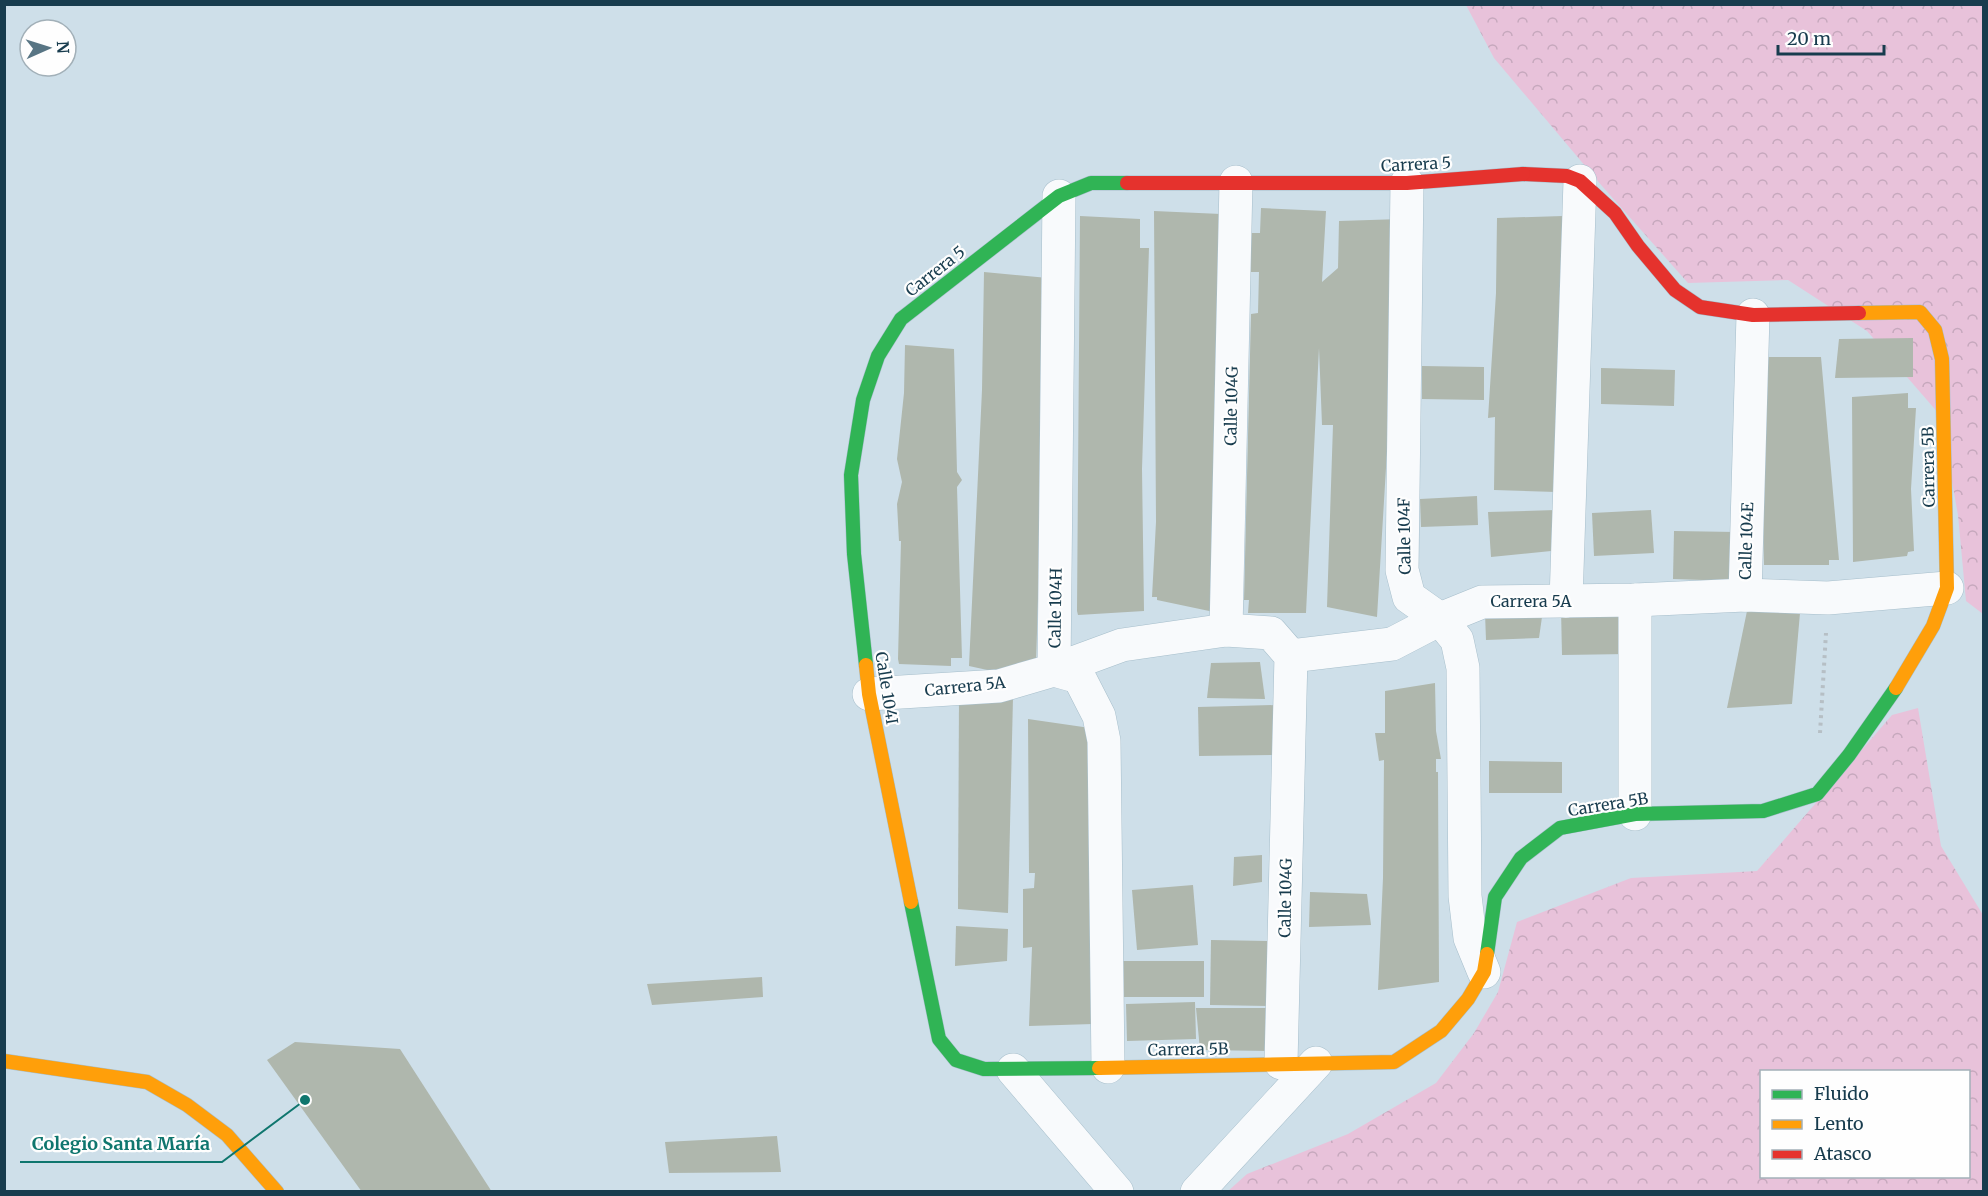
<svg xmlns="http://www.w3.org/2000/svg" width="1988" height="1196" viewBox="0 0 1988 1196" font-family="Merriweather,serif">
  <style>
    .forest { fill: url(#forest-crowns); fill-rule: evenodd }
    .building { fill: #afb7ad }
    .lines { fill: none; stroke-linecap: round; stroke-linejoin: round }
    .street-casing { stroke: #a6becb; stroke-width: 34 }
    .fast-casing { stroke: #a6becb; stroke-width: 15 }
    .slow-casing { stroke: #a6becb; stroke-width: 15 }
    .jam-casing { stroke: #a6becb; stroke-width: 15 }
    .path { stroke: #b6bfc5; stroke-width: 4; stroke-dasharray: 3 4.5; stroke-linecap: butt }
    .street { stroke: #f8fafc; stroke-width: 33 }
    .fast { stroke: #30b455; stroke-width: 14 }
    .slow { stroke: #ff9f0a; stroke-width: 14 }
    .jam { stroke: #e5322d; stroke-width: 14 }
    .labels { text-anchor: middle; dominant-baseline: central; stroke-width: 4.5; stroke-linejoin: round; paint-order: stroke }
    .street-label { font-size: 16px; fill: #183c4e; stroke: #fefefe }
    .leader { fill: none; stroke: #0f766e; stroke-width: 2 }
    .callout-dot { fill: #0f766e; stroke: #fefefe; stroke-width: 2 }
    .callout-label { font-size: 18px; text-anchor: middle; font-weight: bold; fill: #0f766e; stroke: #fefefe; stroke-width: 4.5; stroke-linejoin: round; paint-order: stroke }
  </style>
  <defs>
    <pattern id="forest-crowns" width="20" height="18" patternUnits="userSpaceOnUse" patternTransform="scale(1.5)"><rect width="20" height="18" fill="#e8c2da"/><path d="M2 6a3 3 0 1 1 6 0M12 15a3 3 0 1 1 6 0" fill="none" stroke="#c6a8bd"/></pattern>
  </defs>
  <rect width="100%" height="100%" fill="#cedfe9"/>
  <g class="forest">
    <polygon points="1466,5 1983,5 1983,614 1966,601 1958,515 1940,415 1867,331 1788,280 1688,283 1602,186 1494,58"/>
    <path d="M1918,708L1941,846L1983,915V1191L1227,1192L1247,1174L1348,1134L1436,1083L1474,1033L1498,992L1517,922L1631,878L1757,871L1892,715ZM1762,1072H1968V1176H1762Z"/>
  </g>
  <g class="building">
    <polygon points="1261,208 1326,211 1322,282 1338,268 1339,221 1401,219 1377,617 1327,607 1333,425 1322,425 1319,348 1306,613 1248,613 1249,600 1244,600 1251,314 1258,313 1259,272 1251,272 1250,233 1260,233"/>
    <polygon points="1154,211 1221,214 1214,612 1157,600 1157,597 1152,597 1156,522"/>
    <polygon points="1080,216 1140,219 1140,248 1149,248 1142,469 1144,611 1078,615 1077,611"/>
    <polygon points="1563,216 1556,492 1494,490 1495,417 1488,418 1496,293 1497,218"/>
    <polygon points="984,272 1048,278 1036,664 1016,664 1015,676 969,666 982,390"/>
    <polygon points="1913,338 1913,377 1835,378 1839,339"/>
    <polygon points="905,345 954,349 957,472 962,480 957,487 962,658 951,658 951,666 899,664 898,659 901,541 899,541 897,504 902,482 897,459 904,393"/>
    <polygon points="1768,357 1821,357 1839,560 1829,560 1829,565 1764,565 1759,363 1768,362"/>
    <polygon points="1422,366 1484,367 1484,400 1422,399"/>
    <polygon points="1601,368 1675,370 1674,406 1601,404"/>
    <polygon points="1908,393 1908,408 1916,408 1911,489 1914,551 1908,552 1907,556 1853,562 1852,397"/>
    <polygon points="1477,496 1478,525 1421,527 1420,499"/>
    <polygon points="1556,510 1561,550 1491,557 1488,512"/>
    <polygon points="1651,510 1654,553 1594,556 1592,513"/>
    <polygon points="1674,531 1736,532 1734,581 1673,579"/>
    <polygon points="1627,608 1628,654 1562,655 1561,609"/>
    <polygon points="1543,610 1539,638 1486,640 1485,613"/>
    <polygon points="1747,611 1800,613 1792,704 1727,708"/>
    <polygon points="1260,662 1265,699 1207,698 1211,663"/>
    <polygon points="1435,683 1436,731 1441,759 1436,759 1436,772 1438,772 1439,982 1378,990 1383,878 1384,760 1379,761 1375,733 1385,733 1385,691"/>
    <polygon points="959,693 1013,697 1008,913 958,909"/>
    <polygon points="1275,705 1276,755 1199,756 1198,707"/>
    <polygon points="1028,719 1097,729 1093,1024 1029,1026 1032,947 1023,948 1023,889 1034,888 1035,873 1029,873"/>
    <polygon points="1489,761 1562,762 1562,793 1489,793"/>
    <polygon points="1262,855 1262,882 1233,886 1234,857"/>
    <polygon points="1193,885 1198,945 1137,950 1132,890"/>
    <polygon points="1310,892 1367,894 1371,925 1309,927"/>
    <polygon points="956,926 1008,929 1007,961 955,966"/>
    <polygon points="1211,940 1268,941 1268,1006 1210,1005"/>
    <polygon points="1119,961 1204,961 1204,997 1118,997"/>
    <polygon points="762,977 763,997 652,1005 647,984"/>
    <polygon points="1195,1002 1196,1039 1127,1041 1126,1004"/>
    <polygon points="1196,1008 1270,1008 1270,1051 1200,1050"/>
    <polygon points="295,1042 400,1049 492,1192 362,1192 267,1060"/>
    <polygon points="777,1136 781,1172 669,1173 665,1142"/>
  </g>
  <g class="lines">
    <g class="street-casing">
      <g id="street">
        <polyline points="1407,183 1402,570 1409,597 1440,619 1457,640 1463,668 1465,896 1470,938 1484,972"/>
        <polyline points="1059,196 1054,670 1079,677 1099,716 1104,741 1108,1067"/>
        <polyline points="1745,595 1753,315"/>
        <polyline points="1566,601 1580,181"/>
        <polyline points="1226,630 1236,182"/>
        <polyline points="1291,656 1392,644 1440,619 1482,602 1635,600 1745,595 1828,598 1947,588"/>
        <polyline points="869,694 999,686 1054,670 1122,645 1226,630 1271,633 1291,656 1281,1063"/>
        <polyline points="1635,814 1635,600"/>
        <polyline points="1013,1070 1117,1192"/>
        <polyline points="1197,1192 1316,1063"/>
      </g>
    </g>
    <g class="fast-casing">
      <g id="fast">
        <polyline points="866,665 854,554 851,475 863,400 878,356 901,319 1059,196 1091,183 1127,183"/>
        <polyline points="911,902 939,1039 956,1060 984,1069 1099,1068"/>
        <polyline points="1487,954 1495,897 1521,858 1560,828 1635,814 1763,811 1817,794 1849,755 1896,688"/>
      </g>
    </g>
    <g class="slow-casing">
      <g id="slow">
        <polyline points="1859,313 1920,312 1935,330 1942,359 1947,588 1933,626 1896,688"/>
        <polyline points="866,665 869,694 911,902"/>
        <polyline points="4,1061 147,1082 187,1105 227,1135 277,1192"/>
        <polyline points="1099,1068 1394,1062 1441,1031 1468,999 1484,972 1487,954"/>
      </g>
    </g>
    <g class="jam-casing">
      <g id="jam">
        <polyline points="1523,174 1567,176 1580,181 1615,213 1638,246 1675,290 1700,307 1753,315 1859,313"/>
        <polyline points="1127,183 1407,183 1523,174"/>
      </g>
    </g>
    <polyline class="path" points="1820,733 1826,633"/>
    <use href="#street" class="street"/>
    <use href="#fast" class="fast"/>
    <use href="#slow" class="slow"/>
    <use href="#jam" class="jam"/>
  </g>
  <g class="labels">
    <g class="street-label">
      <text transform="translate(1416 164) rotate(-3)">Carrera 5</text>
      <text transform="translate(935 271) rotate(-38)">Carrera 5</text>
      <text transform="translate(1231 406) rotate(-89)">Calle 104G</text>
      <text transform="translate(1928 467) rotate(-91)">Carrera 5B</text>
      <text transform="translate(1404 536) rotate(-91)">Calle 104F</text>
      <text transform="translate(1746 541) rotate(-88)">Calle 104E</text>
      <text x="1531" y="601">Carrera 5A</text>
      <text transform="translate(1055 608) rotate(-89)">Calle 104H</text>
      <text transform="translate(965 686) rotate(-6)">Carrera 5A</text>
      <text transform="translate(887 688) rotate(81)">Calle 104I</text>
      <text transform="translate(1608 804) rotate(-9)">Carrera 5B</text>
      <text transform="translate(1285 898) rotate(-89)">Calle 104G</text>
      <text transform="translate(1188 1049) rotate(-1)">Carrera 5B</text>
    </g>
  </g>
  <path class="leader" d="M305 1100L222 1162H20"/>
  <circle class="callout-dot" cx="305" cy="1100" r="6"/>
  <g class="callout-label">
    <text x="121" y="1150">Colegio Santa María</text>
  </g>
  <rect width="1988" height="1196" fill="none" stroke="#183c4e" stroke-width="12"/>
  <rect x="1760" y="1070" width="210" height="108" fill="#fefefe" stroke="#a2b0b8" stroke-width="1.5"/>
  <rect x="1772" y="1090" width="30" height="9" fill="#30b455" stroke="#a2b0b8" stroke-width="1.5"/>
  <text x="1814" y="1100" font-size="18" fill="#183c4e">Fluido</text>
  <rect x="1772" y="1120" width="30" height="9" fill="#ff9f0a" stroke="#a2b0b8" stroke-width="1.5"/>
  <text x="1814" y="1130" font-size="18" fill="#183c4e">Lento</text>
  <rect x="1772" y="1150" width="30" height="9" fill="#e5322d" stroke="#a2b0b8" stroke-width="1.5"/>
  <text x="1814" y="1160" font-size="18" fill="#183c4e">Atasco</text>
  <g transform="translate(48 48) rotate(87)"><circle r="28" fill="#fefefe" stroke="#a2b0b8" stroke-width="1.5"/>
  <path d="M0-4.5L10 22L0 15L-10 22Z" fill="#587584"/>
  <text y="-9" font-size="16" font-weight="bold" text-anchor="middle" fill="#183c4e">N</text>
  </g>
  <path d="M1778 45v9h106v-9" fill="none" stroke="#183c4e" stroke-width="3"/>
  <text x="1787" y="45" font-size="18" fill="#183c4e" stroke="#fefefe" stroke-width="4.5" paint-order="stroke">20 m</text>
</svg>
